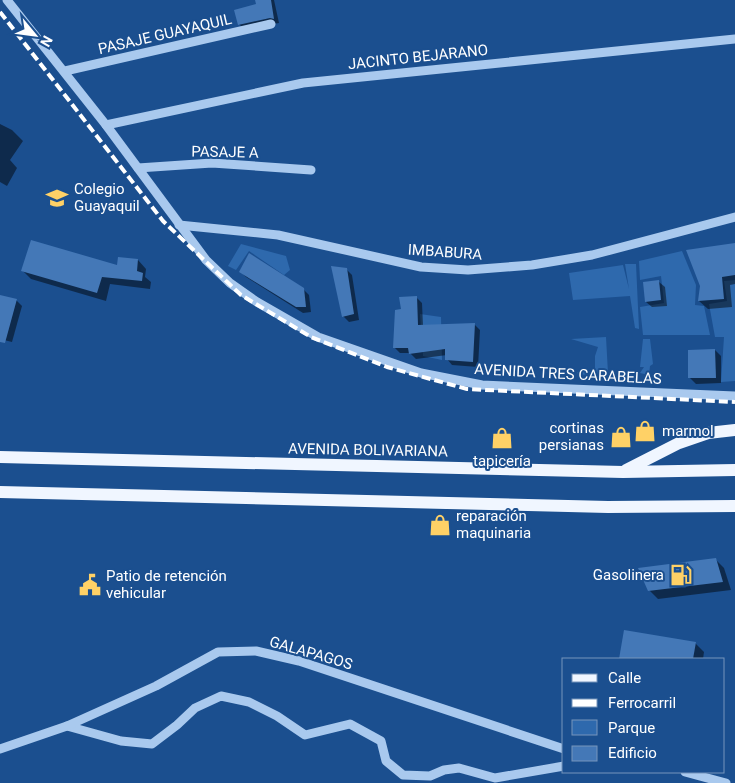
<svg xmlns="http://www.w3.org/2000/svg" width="735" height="783" viewBox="0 0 735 783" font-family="Roboto,sans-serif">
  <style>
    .green { fill: #2e69ad }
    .shadow { fill: #0007 }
    .building { fill: #4478b7 }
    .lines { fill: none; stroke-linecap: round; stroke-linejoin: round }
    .minor { stroke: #a9c9ee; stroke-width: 9 }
    .major { stroke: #f0f6ff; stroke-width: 12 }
    .rail { stroke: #fff; stroke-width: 4; stroke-dasharray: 9 4; stroke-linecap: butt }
    .labels { text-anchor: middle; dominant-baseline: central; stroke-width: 4; stroke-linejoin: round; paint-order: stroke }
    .street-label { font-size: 15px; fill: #fff; stroke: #1b4f8f }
    .poi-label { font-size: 15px; fill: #fff; stroke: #1b4f8f; text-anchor: start }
  </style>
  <rect width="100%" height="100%" fill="#1b4f8f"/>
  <g class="green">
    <polygon points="241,244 286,256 290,270 284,275 249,251 236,270 228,266"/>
    <polygon points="682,251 696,285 695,305 704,306 710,335 643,335 640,307 664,303 661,276 640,280 639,261"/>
    <polygon points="625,264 636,264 639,329 635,328 630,296 573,300 569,273 623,265 629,289"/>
    <polygon points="735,280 735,381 721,382 724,337 715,337 709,304 727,301 724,281"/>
    <polygon points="420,314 441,317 442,360 423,356"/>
    <polygon points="606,337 608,373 578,375 577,372 595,371 595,356 598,347 571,339"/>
    <polygon points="643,339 650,339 653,364 650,366 649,375 640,373 644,367 640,367"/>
  </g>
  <g class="shadow">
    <polygon points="256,0 274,0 279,23 244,29 239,24 257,5"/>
    <polygon points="0,124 12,130 23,141 10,160 17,168 7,186 0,182"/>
    <polygon points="735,245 735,284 730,285 732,307 708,309 699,301"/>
    <polygon points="119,258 138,260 146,269 145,277 151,282 150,289 110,284 106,301 31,279 23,271 118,267"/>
    <polygon points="346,269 352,275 359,320 349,322 343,316"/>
    <polygon points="240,271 303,289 309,295 311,312 303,313 246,277"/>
    <polygon points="659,282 665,287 667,306 652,307 646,302"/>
    <polygon points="0,297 16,300 22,306 12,342 0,339"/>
    <polygon points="416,297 422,303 423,326 474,324 480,330 478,367 452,365 447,359 447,355 416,359 410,353 400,353 394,347 403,310"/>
    <polygon points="715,350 721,356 721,383 696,384 690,378"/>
    <polygon points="715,559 724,568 731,590 658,599 649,590"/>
    <polygon points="625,632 695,643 704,652 703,659 621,659"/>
  </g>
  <g class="building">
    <polygon points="255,0 271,0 274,19 270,18 238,25 234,10 256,4"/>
    <polygon points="31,240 117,265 118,257 138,259 137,271 143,273 142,281 102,277 97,293 21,271"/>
    <polygon points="735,243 735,275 722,277 724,299 698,301 700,286 686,250"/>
    <polygon points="249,253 304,288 306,307 296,307 239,272"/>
    <polygon points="331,266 347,268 354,314 342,317"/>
    <polygon points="659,280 661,300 645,302 643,282"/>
    <polygon points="0,295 17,299 5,343 0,342"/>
    <polygon points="417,296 418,325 475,323 473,362 445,360 445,349 409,354 408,348 393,348 395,310 401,309 399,297"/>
    <polygon points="715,349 716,378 688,378 688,350"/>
    <polygon points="716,558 723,582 648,591 638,568"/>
    <polygon points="624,630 696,642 693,659 619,659"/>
  </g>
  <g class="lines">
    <g class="minor">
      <polyline points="7,0 106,125 206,260 230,283 257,302 318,337 421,373 482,385 735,396"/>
      <polyline points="65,71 271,24"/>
      <polyline points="106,125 303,83 735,39"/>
      <polyline points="138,168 212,163 311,170"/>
      <polyline points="179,225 278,235 421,267 468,270 532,265 592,255 735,217"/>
      <polyline points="67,726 121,741 152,744 177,725 195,708 221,696 249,702 277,716 305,735 350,724 381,741 386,761 403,775 430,776 444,770 459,768 495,778 564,766"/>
      <polyline points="0,749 67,726 156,686 218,652 256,651 299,661 564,749"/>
      <polyline points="685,772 726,783"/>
    </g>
    <g class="major">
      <polyline points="0,457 623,472 735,470"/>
      <polyline points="626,470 679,443 708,433 735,430"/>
      <polyline points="0,492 608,507 735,506"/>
    </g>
    <polyline class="rail" points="0,12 163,221 241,295 311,337 387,367 467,389 735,402"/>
  </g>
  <defs>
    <g id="school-bare" transform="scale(1.725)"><path d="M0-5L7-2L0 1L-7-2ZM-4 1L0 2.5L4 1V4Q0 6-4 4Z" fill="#ffd166" stroke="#1b4f8f" stroke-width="2.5" paint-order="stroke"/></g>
    <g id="shop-bare" transform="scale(1.725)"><path d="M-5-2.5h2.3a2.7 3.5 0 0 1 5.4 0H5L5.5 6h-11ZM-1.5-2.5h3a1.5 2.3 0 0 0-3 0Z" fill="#ffd166" stroke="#1b4f8f" stroke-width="2.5" paint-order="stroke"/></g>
    <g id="fuel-bare" transform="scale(1.725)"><path d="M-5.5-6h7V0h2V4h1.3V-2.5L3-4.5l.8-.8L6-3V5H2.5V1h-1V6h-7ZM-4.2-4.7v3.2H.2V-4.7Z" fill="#ffd166" stroke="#1b4f8f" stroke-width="2.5" paint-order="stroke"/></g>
    <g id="civic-bare" transform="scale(1.725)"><path d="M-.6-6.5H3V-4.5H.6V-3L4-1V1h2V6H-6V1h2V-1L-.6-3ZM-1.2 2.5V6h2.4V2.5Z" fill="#ffd166" stroke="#1b4f8f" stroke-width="2.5" paint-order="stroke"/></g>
  </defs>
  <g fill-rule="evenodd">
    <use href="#school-bare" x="57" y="198"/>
    <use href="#shop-bare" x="645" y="431"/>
    <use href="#shop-bare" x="621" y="437"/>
    <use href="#shop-bare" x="502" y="438"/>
    <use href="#shop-bare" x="440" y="525"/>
    <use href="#fuel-bare" x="681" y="575"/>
    <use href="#civic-bare" x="90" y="585"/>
  </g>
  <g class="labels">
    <g class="street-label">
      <text transform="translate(165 34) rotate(-13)">PASAJE GUAYAQUIL</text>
      <text transform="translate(418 57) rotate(-6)">JACINTO BEJARANO</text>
      <text transform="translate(225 152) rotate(1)">PASAJE A</text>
      <text transform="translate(445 252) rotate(4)">IMBABURA</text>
      <text transform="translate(568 374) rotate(3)">AVENIDA TRES CARABELAS</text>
      <text transform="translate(368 450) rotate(1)">AVENIDA BOLIVARIANA</text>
      <text transform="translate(311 653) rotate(16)">GALAPAGOS</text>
    </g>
    <g class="poi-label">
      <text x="74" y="189">Colegio<tspan x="74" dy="17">Guayaquil</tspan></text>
      <text x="604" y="428" text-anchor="end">cortinas<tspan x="604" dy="17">persianas</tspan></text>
      <text x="662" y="431">marmol</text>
      <text x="502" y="461" text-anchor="middle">tapicería</text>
      <text x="456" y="516">reparación<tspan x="456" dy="17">maquinaria</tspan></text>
      <text x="664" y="575" text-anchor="end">Gasolinera</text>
      <text x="106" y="576">Patio de retención<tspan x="106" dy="17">vehicular</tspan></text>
    </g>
  </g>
  <rect x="562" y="658" width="162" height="115" fill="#1b4f8f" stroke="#7695bc"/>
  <rect x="572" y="674" width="25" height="8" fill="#f0f6ff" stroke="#7695bc"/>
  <text x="608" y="683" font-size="15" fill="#ffffff">Calle</text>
  <rect x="572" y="699" width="25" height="8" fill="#ffffff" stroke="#7695bc"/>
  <text x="608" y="708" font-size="15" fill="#ffffff">Ferrocarril</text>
  <rect x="572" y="720" width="25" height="15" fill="#2e69ad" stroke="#7695bc"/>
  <text x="608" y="733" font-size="15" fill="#ffffff">Parque</text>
  <rect x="572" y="746" width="25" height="15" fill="#4478b7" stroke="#7695bc"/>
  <text x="608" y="758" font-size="15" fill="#ffffff">Edificio</text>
  <g transform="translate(35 35) rotate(119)" stroke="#1b4f8f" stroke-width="4" paint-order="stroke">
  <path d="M0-4L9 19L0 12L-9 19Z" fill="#ffffff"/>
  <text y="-8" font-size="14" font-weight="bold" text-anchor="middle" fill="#ffffff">N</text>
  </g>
</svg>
